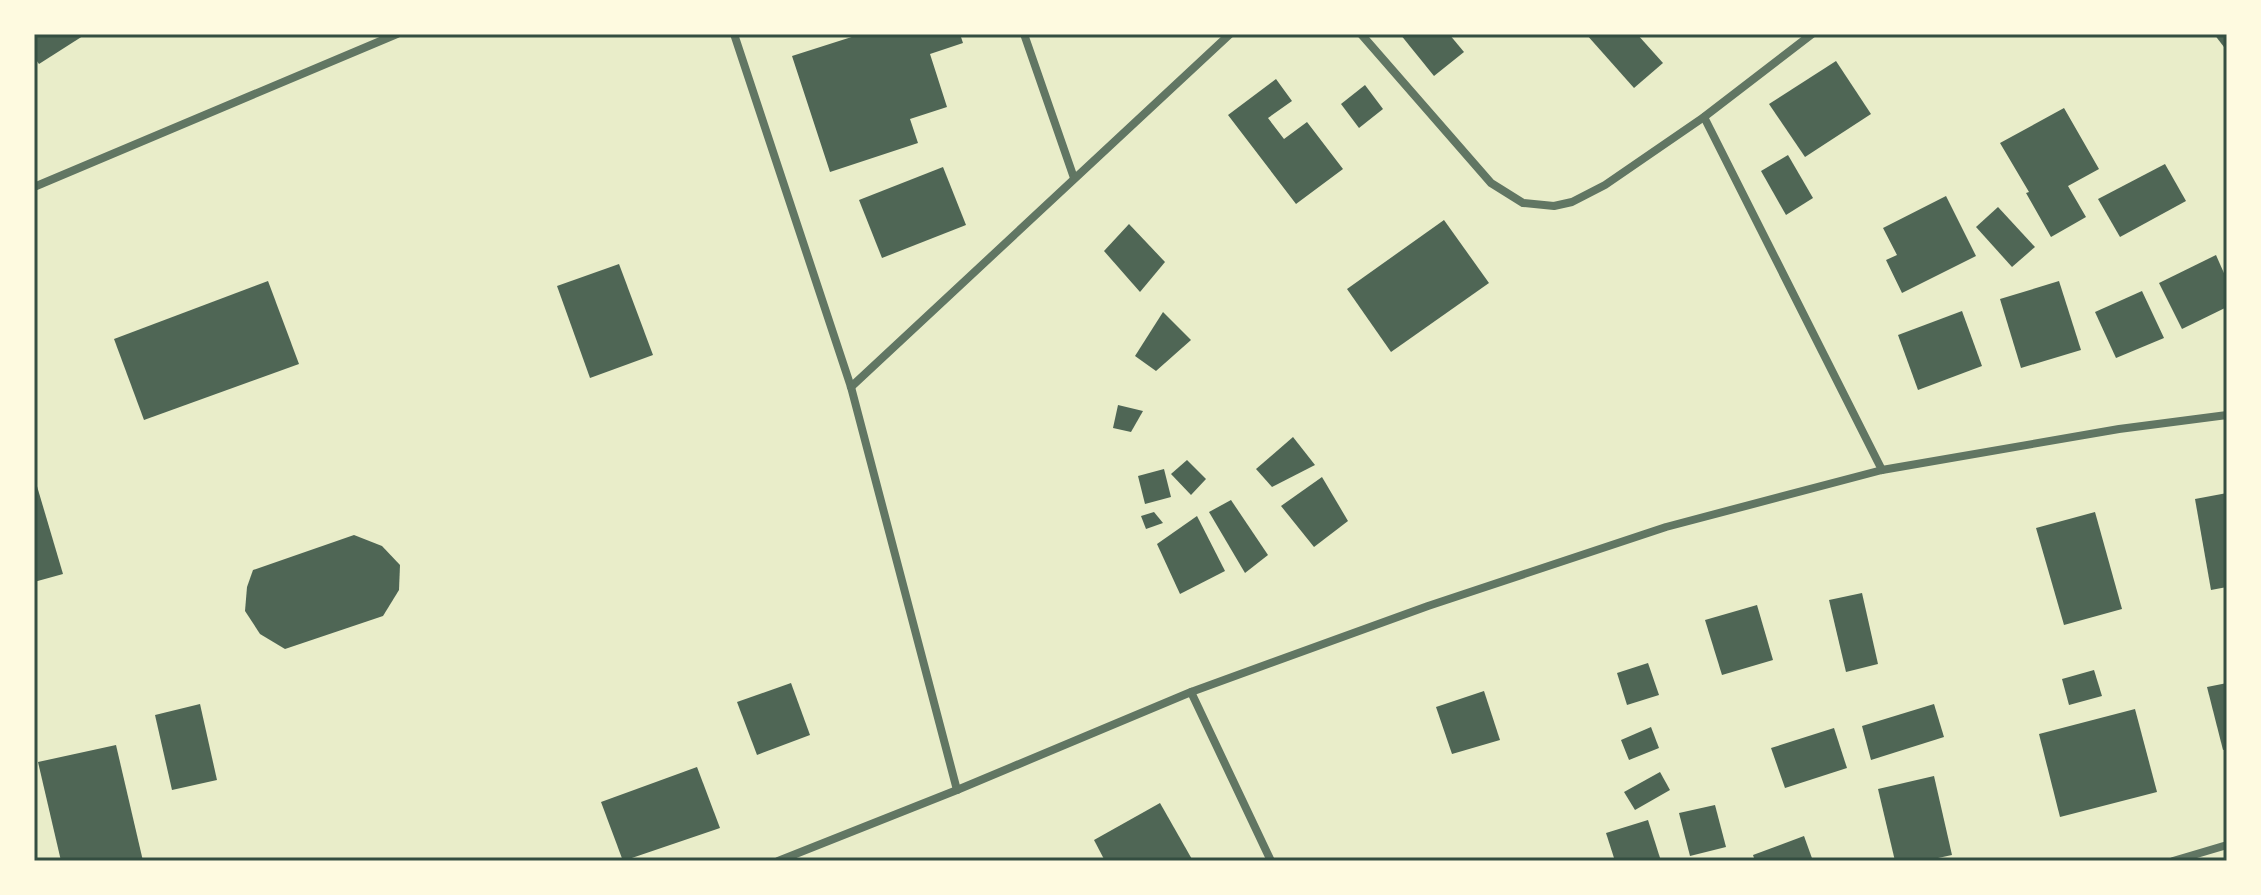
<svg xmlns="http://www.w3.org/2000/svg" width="2261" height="895" viewBox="0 0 2261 895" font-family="Ubuntu,sans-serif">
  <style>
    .building { fill: #4f6655 }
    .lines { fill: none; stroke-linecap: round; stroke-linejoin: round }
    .minor { stroke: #617663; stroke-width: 8 }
    .neatline { fill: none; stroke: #344e41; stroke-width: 3 }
  </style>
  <rect width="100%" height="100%" fill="#e9edc9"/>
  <g class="building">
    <polygon points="34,34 86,34 39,64 34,57"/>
    <polygon points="861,34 960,34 963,43 930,54 947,107 910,119 918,143 830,172 792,56"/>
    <polygon points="1400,34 1449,34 1464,52 1434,76"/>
    <polygon points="1586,34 1637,34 1663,63 1634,88"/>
    <polygon points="2214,34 2227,34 2227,51"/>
    <polygon points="1836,61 1871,114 1805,157 1769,104"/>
    <polygon points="1276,79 1292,101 1268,118 1284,139 1307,122 1343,169 1296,204 1228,115"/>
    <polygon points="1365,85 1383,109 1359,128 1341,104"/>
    <polygon points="2064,108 2099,169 2068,186 2086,217 2051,237 2026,193 2029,192 2000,143"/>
    <polygon points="1788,155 1813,198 1786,215 1761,171"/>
    <polygon points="2165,164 2186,201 2120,237 2098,199"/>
    <polygon points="943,167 966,225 882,258 859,200"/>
    <polygon points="1946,196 1976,256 1902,293 1886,260 1897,255 1883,228"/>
    <polygon points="1998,207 2035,247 2012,267 1976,227"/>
    <polygon points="1444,220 1489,283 1391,352 1347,289"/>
    <polygon points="1129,224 1165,262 1140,292 1104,251"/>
    <polygon points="2216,255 2227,280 2227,307 2182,329 2159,283"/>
    <polygon points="619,264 653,355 590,378 557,286"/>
    <polygon points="268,281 299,364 144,420 114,339"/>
    <polygon points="2059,281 2081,350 2021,368 2000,299"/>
    <polygon points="2142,291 2164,338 2116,358 2095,312"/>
    <polygon points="1962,311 1982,366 1918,390 1898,335"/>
    <polygon points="1163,312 1191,340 1156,371 1135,356"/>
    <polygon points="1118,405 1143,411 1131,432 1113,428"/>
    <polygon points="1293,437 1315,465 1272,487 1256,469"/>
    <polygon points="1187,460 1206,479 1191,495 1171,474"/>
    <polygon points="1164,469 1171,497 1145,504 1138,476"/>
    <polygon points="34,476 63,574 34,582"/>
    <polygon points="1322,477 1348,521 1314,547 1281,506"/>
    <polygon points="2227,493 2227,587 2211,590 2195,499"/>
    <polygon points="1231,500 1268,555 1245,573 1209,512"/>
    <polygon points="1154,512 1163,523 1146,529 1141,516"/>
    <polygon points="2095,512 2122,609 2064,625 2036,528"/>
    <polygon points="1197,516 1225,571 1180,594 1157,544"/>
    <polygon points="354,535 382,546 400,565 399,590 383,616 285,649 260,634 245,611 247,587 253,570"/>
    <polygon points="1862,593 1878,664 1846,672 1829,600"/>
    <polygon points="1757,605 1773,660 1722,675 1705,620"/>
    <polygon points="1648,663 1659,695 1627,705 1617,673"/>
    <polygon points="2094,670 2102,696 2069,705 2062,679"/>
    <polygon points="791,683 810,735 757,755 737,702"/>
    <polygon points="2227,683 2227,749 2223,750 2207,687"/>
    <polygon points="1484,691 1500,740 1452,754 1436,707"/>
    <polygon points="200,704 217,780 172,790 155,715"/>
    <polygon points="1934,704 1944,737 1871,760 1862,726"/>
    <polygon points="2135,709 2157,792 2060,817 2039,734"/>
    <polygon points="1651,727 1659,748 1629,760 1621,740"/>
    <polygon points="1834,728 1847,768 1785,788 1771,748"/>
    <polygon points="116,745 143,861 61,861 38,762"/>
    <polygon points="697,767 720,828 623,861 601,802"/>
    <polygon points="1660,772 1670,790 1635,810 1624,792"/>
    <polygon points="1934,776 1952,855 1924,861 1895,861 1878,789"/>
    <polygon points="1160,803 1193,861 1105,861 1094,840"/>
    <polygon points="1715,805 1726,847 1690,856 1679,813"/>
    <polygon points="1648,820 1661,861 1615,861 1606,833"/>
    <polygon points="1804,836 1813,861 1755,861 1753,855"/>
  </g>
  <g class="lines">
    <g class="minor">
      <polyline points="734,34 851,387 957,790"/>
      <polyline points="1024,34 1074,178"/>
      <polyline points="1361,34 1491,183 1523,203 1554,206 1572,202 1605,185 1704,117 1812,34"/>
      <polyline points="1704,117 1882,470"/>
      <polyline points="34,187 397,34"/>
      <polyline points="851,387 1230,34"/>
      <polyline points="1191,692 1271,861"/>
      <polyline points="778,861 957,790 1191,692 1428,606 1666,527 1882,470 2119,429 2227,415"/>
      <polyline points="2173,861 2227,845"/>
    </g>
  </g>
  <rect width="2261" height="895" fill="none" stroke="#fefae0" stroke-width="72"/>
  <rect x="36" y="36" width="2189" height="823" class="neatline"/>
</svg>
